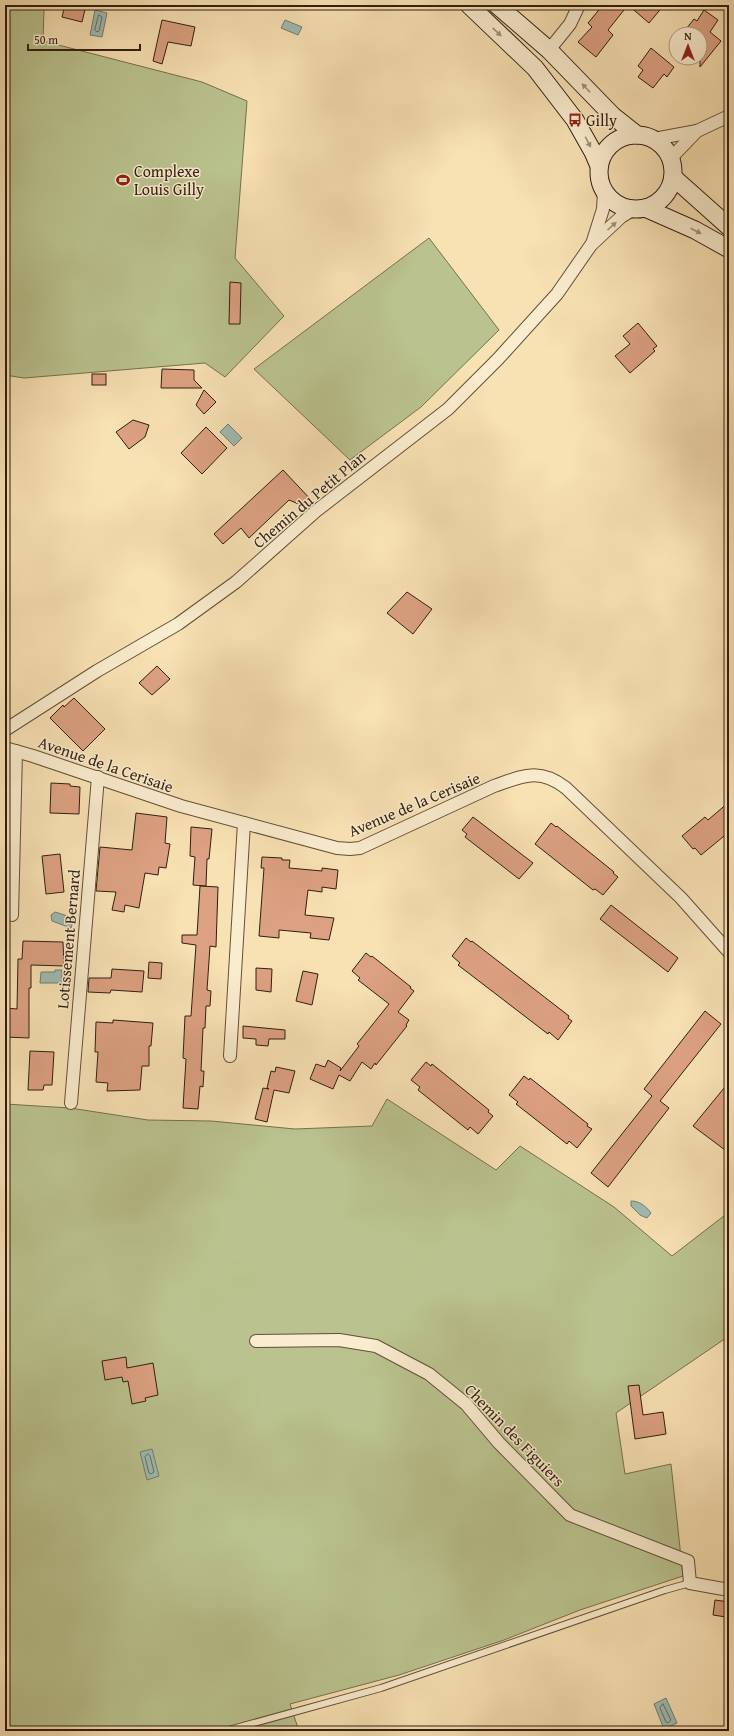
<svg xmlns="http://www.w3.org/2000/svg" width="734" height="1736" viewBox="0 0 734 1736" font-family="'Gentium Book Plus',serif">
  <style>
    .green { fill: #bac38f; stroke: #757050 }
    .water { fill: #9fbcb4; stroke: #737d72 }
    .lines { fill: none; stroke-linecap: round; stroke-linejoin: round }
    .shore { stroke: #686d62; stroke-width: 1 }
    .building { fill: #dca182; stroke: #301e10 }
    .service-casing { stroke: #624f39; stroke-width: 8 }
    .minor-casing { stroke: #624f39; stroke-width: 14 }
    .secondary-casing { stroke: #301e10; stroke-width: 19 }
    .service { stroke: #faecce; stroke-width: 6 }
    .minor { stroke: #faecce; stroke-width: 12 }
    .secondary { stroke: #faecce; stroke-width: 17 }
    .oneway { fill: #9f8f78 }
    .labels { text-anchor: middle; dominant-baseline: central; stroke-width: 3; stroke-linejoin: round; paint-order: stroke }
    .poi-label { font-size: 16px; fill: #301e10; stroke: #faecce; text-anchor: start }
    .street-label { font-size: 16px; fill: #301e10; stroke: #faecce }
  </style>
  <rect width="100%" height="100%" fill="#f8e1b3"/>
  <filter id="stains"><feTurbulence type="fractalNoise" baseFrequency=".005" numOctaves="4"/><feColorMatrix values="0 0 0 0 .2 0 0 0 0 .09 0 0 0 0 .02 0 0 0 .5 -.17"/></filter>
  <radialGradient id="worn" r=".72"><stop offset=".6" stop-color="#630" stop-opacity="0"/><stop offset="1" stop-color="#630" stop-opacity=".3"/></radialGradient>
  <g class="green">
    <polygon points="5,7 44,9 43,41 202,82 247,101 235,258 284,316 225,377 205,363 24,378 5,375"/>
    <polygon points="429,238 499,330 421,407 350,460 254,369"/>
    <polygon points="387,1099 496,1170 520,1146 614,1207 672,1256 729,1212 729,1336 616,1413 625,1474 671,1464 683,1576 580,1610 504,1640 399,1675 290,1704 299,1731 5,1731 5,1104 70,1108 148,1120 211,1121 295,1129 372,1126"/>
  </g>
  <g class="water">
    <polygon points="95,10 107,13 102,37 90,35"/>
    <polygon points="285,20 302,27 298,35 281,28"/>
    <polygon points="228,424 242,438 234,446 220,432"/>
    <polygon points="55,912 74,918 71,928 52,921 51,915"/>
    <polygon points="55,970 62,970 62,983 40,983 41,972 55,972"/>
    <path d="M631,1201C639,1201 646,1206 651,1213L647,1218L640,1215L631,1206Z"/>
    <polygon points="152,1449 159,1476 147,1480 140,1452"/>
    <polygon points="666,1698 677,1723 664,1729 654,1704"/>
  </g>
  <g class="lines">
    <g class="shore">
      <polygon points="99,15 102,17 99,31 97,32 95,30"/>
      <polygon points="148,1454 150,1456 154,1472 151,1474 149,1473 145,1457"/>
      <polygon points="663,1704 671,1720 668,1723 666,1722 660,1708"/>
    </g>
  </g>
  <g class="building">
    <polygon points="65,5 86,5 82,22 62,17"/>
    <polygon points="603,5 664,5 649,23 628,5 608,30 613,35 596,57 578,42 592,27 588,23"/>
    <polygon points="704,10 718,20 710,32 721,41 700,67 700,34 682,34 694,19 697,21"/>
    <polygon points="162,20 195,27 191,46 168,42 162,64 153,61"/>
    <polygon points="651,48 674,67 667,77 664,74 653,88 638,77 643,70 638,66"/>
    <polygon points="230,282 241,283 240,324 229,324"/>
    <polygon points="638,323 657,346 653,349 655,351 630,373 615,356 630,344 623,336"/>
    <polygon points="162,369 194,370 194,380 202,388 161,388"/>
    <rect x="92" y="374" width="14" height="11"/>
    <polygon points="204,390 216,402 204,414 196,405"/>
    <polygon points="133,420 149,425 145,437 129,449 116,432"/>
    <polygon points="206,427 227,448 202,474 181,453"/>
    <polygon points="283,470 314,503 308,508 289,500 249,538 241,528 223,544 214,534"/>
    <polygon points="407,592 432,609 413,634 387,613"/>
    <polygon points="157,666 170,679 152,695 139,683"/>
    <polygon points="74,698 105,729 83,751 50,718 63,705 64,707"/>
    <polygon points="51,783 70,784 70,786 80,787 79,814 50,813"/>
    <polygon points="729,802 729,832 701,855 695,848 693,849 682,836 705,817 708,820"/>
    <polygon points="136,813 167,817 165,843 170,844 166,868 159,867 158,875 145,873 139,908 125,905 124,912 112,910 116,892 96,891 100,847 132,850"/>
    <polygon points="473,817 533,863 519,879 465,837 467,834 462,830"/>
    <polygon points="551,823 556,827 557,826 614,872 613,873 618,877 603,895 595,889 593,890 535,844"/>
    <polygon points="191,827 212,829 209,859 207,859 206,886 193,885 195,857 190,856"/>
    <polygon points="60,854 64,892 46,894 42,856"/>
    <polygon points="262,857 282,858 282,860 290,860 289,868 322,871 322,868 338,870 336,889 322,887 322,892 308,890 305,915 334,918 329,940 310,938 311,933 279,930 279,938 259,936 264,868 261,868"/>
    <polygon points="200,886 218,887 216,947 210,946 207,990 211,991 210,1006 206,1006 205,1028 203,1028 201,1071 204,1071 203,1087 200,1086 198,1109 183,1108 186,1059 183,1058 185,1016 191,1016 196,945 182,943 182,935 197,935"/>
    <polygon points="611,905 678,958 668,972 600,919"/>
    <polygon points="466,938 471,942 472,941 569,1016 568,1018 572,1021 558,1040 549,1032 548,1034 458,965 460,963 452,956"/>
    <polygon points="23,941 63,942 64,966 31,965 31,988 29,988 29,1038 5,1037 5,1008 17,1009 18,959 22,959"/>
    <polygon points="366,953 371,957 372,956 411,987 410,988 414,991 398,1012 409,1020 406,1025 407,1026 376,1065 375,1063 371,1069 362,1062 350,1081 339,1075 333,1089 310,1079 316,1064 325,1067 328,1060 341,1068 340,1071 359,1046 357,1044 389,1004 358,980 360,978 352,971"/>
    <polygon points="149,962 162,963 161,979 148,978"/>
    <polygon points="256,968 272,969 271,992 256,990"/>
    <polygon points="112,969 144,971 142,992 111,990 110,993 88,992 89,978 111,978"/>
    <polygon points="303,971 318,974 312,1005 296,1001"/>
    <polygon points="705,1011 721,1024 660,1101 669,1108 608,1187 591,1173 652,1096 644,1089"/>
    <polygon points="113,1020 153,1023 151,1046 149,1046 149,1066 142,1066 140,1090 107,1091 108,1083 96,1082 98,1052 95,1052 96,1022 113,1023"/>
    <polygon points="243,1026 285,1030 285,1039 269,1039 268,1046 256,1045 256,1039 243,1038"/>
    <polygon points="30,1051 54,1052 52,1085 44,1085 43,1090 28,1090"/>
    <polygon points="426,1062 431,1066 432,1064 489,1110 488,1112 493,1116 478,1134 470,1127 468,1130 418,1090 420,1087 411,1080"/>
    <polygon points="276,1067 295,1071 289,1093 274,1090 267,1122 255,1119 263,1088 269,1089 267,1088 271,1071 275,1072"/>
    <polygon points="524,1076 529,1080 530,1078 588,1124 587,1126 592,1129 577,1148 569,1141 567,1144 516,1104 518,1102 509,1095"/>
    <polygon points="729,1082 729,1153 693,1126"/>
    <polygon points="126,1357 127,1368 153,1363 158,1395 145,1398 146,1401 132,1404 128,1381 123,1382 122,1377 105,1380 102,1361"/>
    <polygon points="639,1385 643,1415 663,1412 666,1434 635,1439 628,1386"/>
    <polygon points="715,1600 729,1602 726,1617 713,1615"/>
  </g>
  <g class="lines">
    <g class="service-casing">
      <polyline id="service" points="225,1731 381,1688 665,1590 690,1583"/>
    </g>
    <g class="minor-casing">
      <g id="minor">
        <polyline points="549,50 570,24 579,5"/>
        <polyline points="654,139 697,131 729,116"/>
        <polyline points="671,158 697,131"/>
        <polyline points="592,244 603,209 604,191"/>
        <polyline points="5,730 97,671 178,624 236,582 316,511 448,409 498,359 557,294 591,245 621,217 634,209"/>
        <path d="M5,748L33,756L181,806L337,848L350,849L360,848L494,786C523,776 539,767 566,788L681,898L729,952"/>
        <polyline points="12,915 16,751"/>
        <polyline points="230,1056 244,823"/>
        <polyline points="71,1103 98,777"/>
        <polyline points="256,1341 339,1340 376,1346 429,1374 466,1404 499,1443 570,1515 688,1561 690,1583 729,1590"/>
      </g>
    </g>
    <g class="secondary-casing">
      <g id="secondary">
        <polyline points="469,5 535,68 575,120 593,152 599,166"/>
        <polyline points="497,5 549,50 613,116 637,135"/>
        <circle cx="636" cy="172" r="37"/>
        <polyline points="673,177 729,227"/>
        <polyline points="645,208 695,230 729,249"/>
      </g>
    </g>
    <use href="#service" class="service"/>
    <use href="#minor" class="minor"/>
    <use href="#secondary" class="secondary"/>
  </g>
  <defs><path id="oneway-solid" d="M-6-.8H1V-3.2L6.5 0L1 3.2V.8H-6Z"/></defs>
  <g class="oneway">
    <use href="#oneway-solid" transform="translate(497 32) rotate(43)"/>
    <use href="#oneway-solid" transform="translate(586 88) rotate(-134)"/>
    <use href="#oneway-solid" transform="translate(588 142) rotate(62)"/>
    <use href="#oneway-solid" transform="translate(612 226) rotate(-42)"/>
    <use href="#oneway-solid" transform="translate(696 231) rotate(27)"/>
  </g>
  <defs>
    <g id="bus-bare" transform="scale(1.08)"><path d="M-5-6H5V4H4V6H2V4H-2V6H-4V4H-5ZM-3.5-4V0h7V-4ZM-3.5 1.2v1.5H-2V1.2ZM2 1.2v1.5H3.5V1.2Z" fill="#8f2418" stroke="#faecce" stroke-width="2.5" paint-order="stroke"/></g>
    <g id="stadium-bare" transform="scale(1.08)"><path d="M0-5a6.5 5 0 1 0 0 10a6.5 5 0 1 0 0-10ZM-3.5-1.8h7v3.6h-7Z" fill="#8f2418" stroke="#faecce" stroke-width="2.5" paint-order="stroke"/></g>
  </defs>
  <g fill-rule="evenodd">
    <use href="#bus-bare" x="575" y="120"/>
    <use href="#stadium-bare" x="123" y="180"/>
  </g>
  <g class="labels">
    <g class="poi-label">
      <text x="586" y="120">Gilly</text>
      <text x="134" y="171">Complexe<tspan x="134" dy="18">Louis Gilly</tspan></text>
    </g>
    <g class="street-label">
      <text transform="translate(309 499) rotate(-40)">Chemin du Petit Plan</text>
      <text transform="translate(106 764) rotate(19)">Avenue de la Cerisaie</text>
      <text transform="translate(414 804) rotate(-23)">Avenue de la Cerisaie</text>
      <text transform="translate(68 939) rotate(-85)">Lotissement Bernard</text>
      <text transform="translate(515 1435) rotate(46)">Chemin des Figuiers</text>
    </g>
  </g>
  <rect width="734" height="1736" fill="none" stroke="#f8e1b3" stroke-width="20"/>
  <rect x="6" y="6" width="722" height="1724" fill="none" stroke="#301e10" stroke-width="2"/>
  <rect x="10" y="10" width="714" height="1716" fill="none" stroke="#301e10"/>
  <g transform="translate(688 46)"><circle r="19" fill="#faecce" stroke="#a99a82"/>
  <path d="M0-3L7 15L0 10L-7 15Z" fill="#8f2418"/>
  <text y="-6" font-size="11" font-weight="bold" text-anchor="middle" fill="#301e10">N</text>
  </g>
  <path d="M28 44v6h112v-6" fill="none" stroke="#301e10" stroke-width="2"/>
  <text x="34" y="44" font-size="12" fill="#301e10" stroke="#faecce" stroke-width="3" paint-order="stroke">50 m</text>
  <rect width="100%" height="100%" filter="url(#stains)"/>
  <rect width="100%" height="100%" fill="url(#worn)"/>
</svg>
